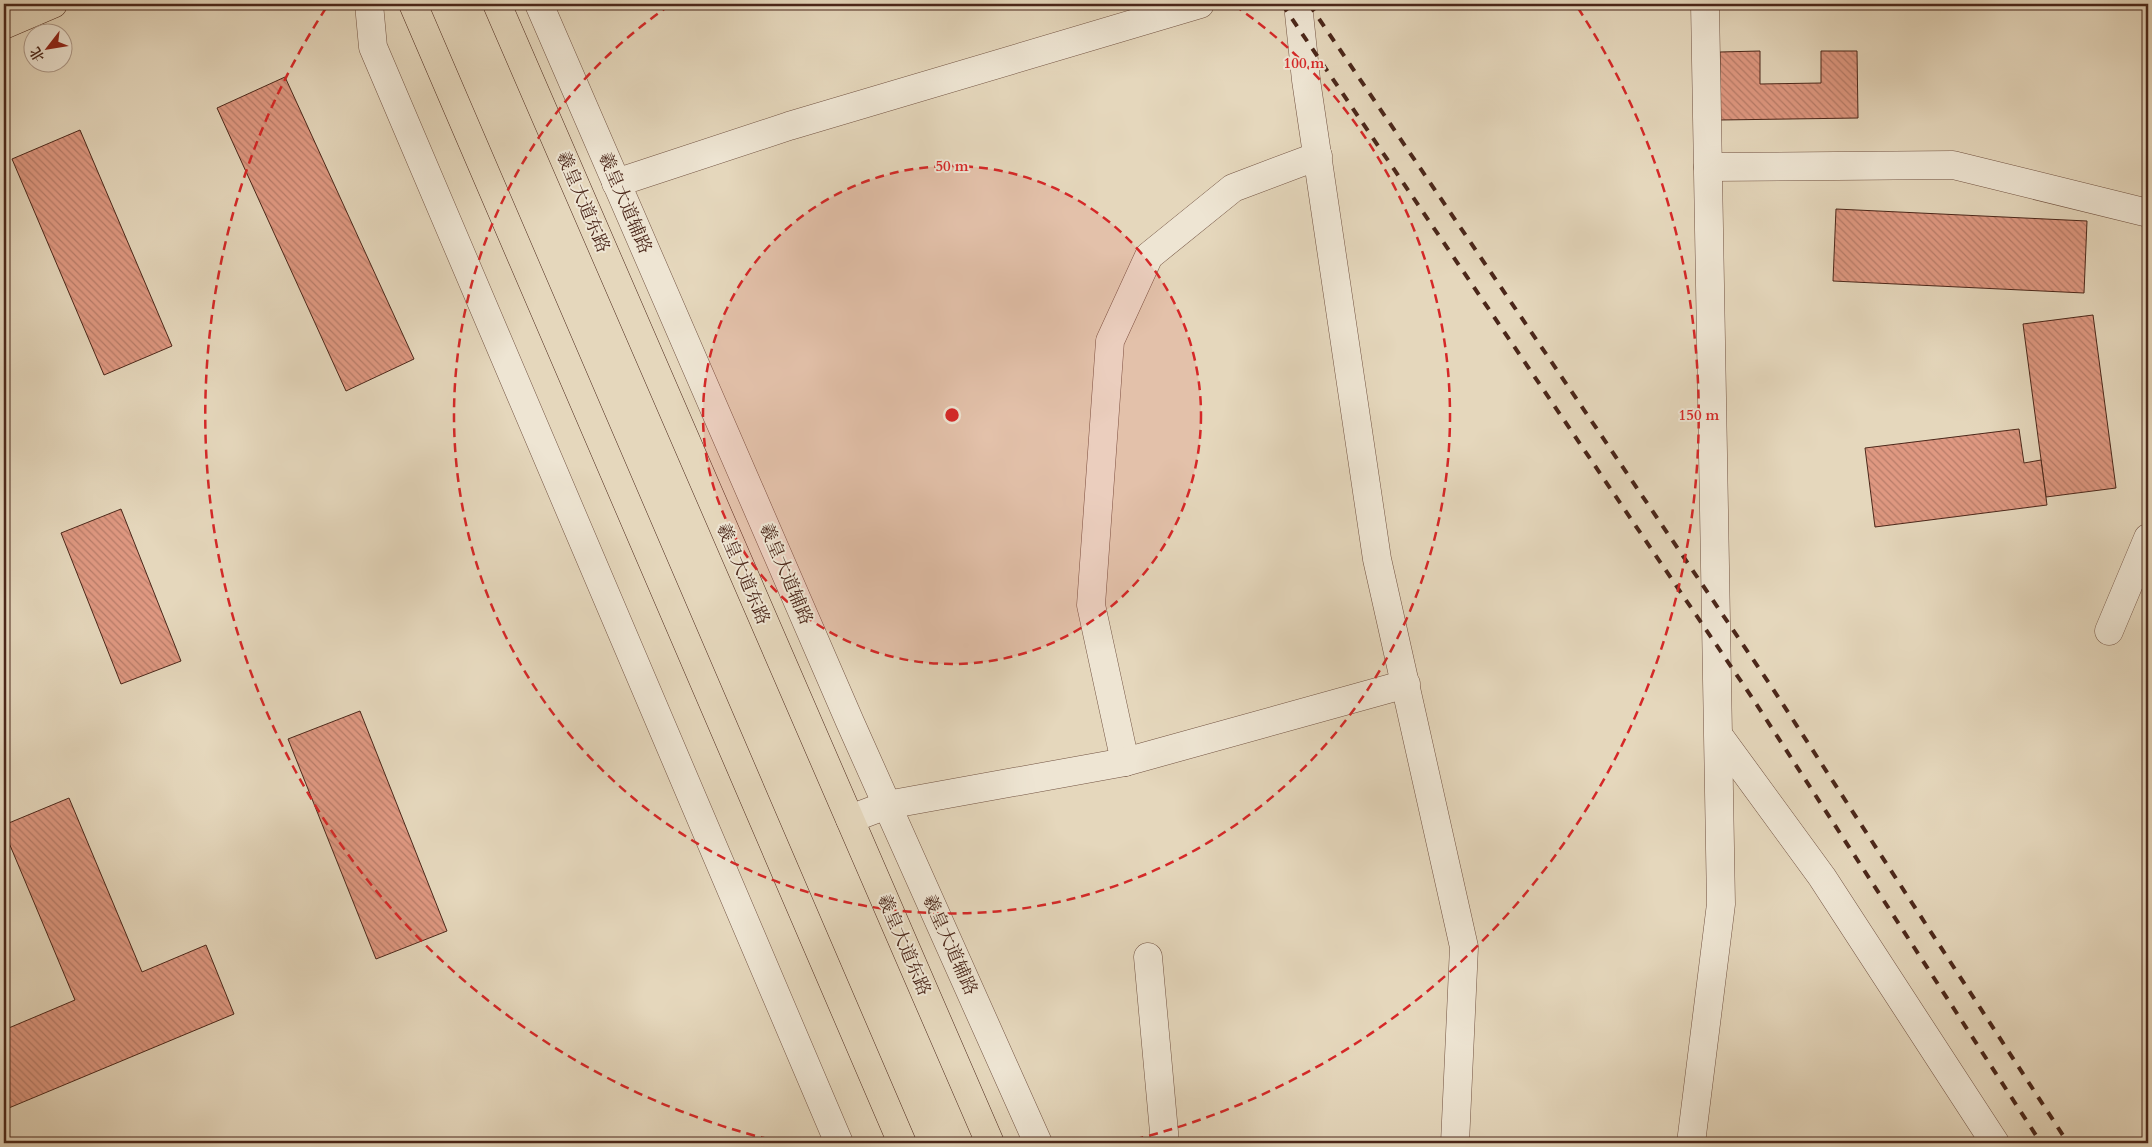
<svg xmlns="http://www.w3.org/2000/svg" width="2152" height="1147" viewBox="0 0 2152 1147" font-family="Cardo,'Noto Serif SC',serif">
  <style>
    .building { fill: url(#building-back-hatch); stroke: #4b271a }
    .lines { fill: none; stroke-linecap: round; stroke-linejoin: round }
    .minor-casing { stroke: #725342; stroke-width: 29 }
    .major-casing { stroke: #4b271a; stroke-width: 29 }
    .minor { stroke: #eee5d3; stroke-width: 28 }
    .major { stroke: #e5d7bc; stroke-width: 28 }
    .rail { stroke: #4b271a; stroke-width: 4; stroke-dasharray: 9 9; stroke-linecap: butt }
    .ring { fill: none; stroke: #d62828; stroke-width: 2.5; stroke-dasharray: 9 6 }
    .labels { text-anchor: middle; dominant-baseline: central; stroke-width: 4; stroke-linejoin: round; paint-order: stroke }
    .street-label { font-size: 18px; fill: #4b271a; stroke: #eee5d3 }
    .centre { fill: #d62828; stroke: #eee5d3; stroke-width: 2.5 }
    .ring-label { font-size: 15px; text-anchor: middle; font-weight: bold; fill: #d62828; stroke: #eee5d3; stroke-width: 4; stroke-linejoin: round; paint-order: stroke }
  </style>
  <defs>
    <pattern id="building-back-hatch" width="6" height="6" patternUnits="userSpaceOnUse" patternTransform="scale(1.25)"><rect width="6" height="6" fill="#df9881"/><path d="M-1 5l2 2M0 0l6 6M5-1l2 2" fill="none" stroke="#b77c69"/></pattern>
  </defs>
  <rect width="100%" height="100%" fill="#e5d7bc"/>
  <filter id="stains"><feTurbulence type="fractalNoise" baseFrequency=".004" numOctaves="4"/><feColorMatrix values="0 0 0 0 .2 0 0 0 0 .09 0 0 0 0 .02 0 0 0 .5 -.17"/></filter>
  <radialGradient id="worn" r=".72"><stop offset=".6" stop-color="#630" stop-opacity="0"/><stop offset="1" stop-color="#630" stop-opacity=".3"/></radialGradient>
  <g class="building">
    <polygon points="1760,51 1760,84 1821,83 1821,51 1857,51 1858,118 1720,120 1720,52"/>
    <polygon points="285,77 414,359 346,391 217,108"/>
    <polygon points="80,130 172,346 104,375 12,159"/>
    <polygon points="1836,209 2087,221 2084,293 1833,281"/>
    <polygon points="2093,315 2116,488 2046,497 2023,324"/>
    <polygon points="2019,429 2024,463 2041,460 2047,505 1875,527 1865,448"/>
    <polygon points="121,509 181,661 121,684 61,533"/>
    <polygon points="360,711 447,931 376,959 288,739"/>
    <polygon points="69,798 142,972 206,945 234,1014 4,1110 4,1030 75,1000 4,831 4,825"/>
  </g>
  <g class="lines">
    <g class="minor-casing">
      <g id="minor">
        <polyline points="369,4 373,47 839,1143"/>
        <polyline points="539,4 850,722 1038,1143"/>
        <polyline points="1298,4 1306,80 1377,559 1464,947 1455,1143"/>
        <polyline points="1708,167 1953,165 2148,213"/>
        <polyline points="616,183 789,126 1200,4"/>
        <polyline points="2109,631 2148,538"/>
        <polyline points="1719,736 1822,877 1995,1143"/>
        <polyline points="1125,762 1091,605 1110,341 1149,256 1233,188 1318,156"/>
        <polyline points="850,819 887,805 1125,762 1406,684"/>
        <polyline points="1148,957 1165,1143"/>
        <polyline points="1691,1143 1721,904 1705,4"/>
      </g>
    </g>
    <g class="major-casing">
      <g id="major">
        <polyline points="413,4 902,1143"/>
        <polyline points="497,4 990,1143"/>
        <polyline points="4,25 53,4"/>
      </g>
    </g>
    <use href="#minor" class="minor"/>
    <use href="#major" class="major"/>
    <g class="rail">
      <polyline points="1282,4 1753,699 2041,1143"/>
      <polyline points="1309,4 1771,686 2068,1143"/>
    </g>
  </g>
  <circle cx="952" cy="415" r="249" fill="#d62828" fill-opacity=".12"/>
  <g class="ring">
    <circle cx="952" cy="415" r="249"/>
    <path d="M1234 5A498 498 0 1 1 670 5"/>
    <path d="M784 1143A747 747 0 0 1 326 8M1578 8A747 747 0 0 1 1120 1143"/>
  </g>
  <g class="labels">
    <g class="street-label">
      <text transform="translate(583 202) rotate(67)">羲皇大道东路</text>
      <text transform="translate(625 203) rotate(67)">羲皇大道辅路</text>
      <text transform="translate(743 574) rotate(67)">羲皇大道东路</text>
      <text transform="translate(786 574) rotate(67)">羲皇大道辅路</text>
      <text transform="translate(904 945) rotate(67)">羲皇大道东路</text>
      <text transform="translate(950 945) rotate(66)">羲皇大道辅路</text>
    </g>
  </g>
  <circle cx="952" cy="415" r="8" class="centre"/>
  <g class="ring-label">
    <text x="1304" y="68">100 m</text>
    <text x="952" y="171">50 m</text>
    <text x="1699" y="420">150 m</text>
  </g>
  <rect width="2152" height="1147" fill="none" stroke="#e5d7bc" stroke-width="20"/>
  <rect x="5" y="5" width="2142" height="1137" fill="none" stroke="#4b271a" stroke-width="2.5"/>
  <rect x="10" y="10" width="2132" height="1127" fill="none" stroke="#4b271a"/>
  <g transform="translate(48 48) rotate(239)"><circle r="24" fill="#eee5d3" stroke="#ad9989"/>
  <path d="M0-4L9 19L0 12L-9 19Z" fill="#8f2418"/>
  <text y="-8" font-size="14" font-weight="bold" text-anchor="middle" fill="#4b271a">北</text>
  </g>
  <rect width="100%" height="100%" filter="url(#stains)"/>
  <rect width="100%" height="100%" fill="url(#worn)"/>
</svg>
